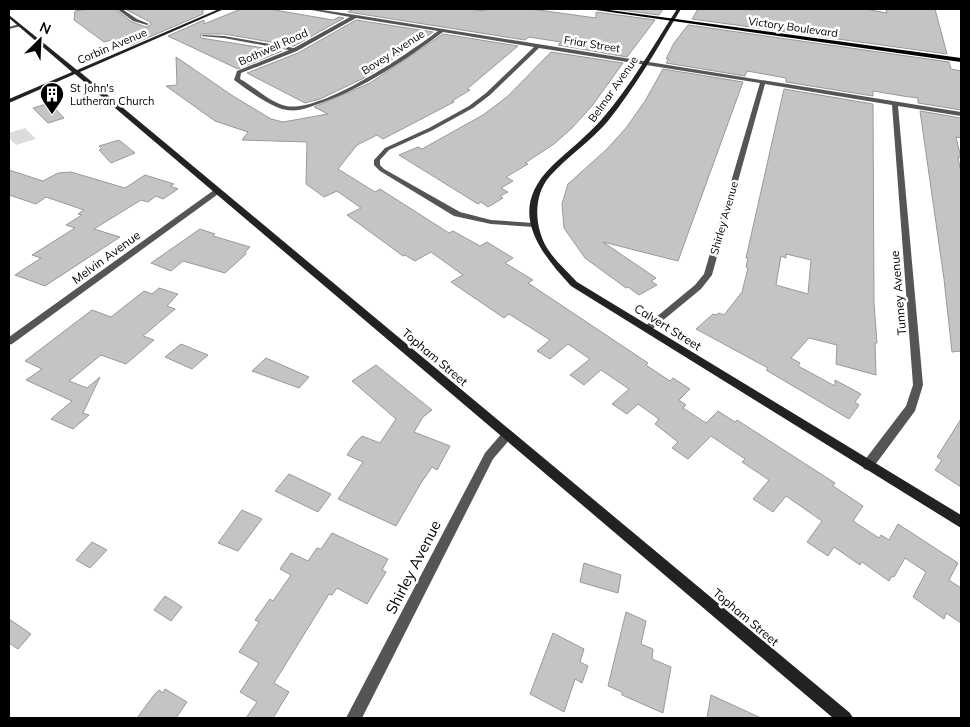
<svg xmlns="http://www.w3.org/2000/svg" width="970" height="727" viewBox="0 0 970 727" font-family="Mulish,sans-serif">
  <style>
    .green { fill: #dcdcdc }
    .building { fill: #c4c4c4; stroke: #999; fill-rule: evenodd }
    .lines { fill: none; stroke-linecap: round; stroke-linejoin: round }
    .street { fill: #555; fill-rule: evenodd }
    .secondary { fill: #222; fill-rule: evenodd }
    .primary { fill: #000; fill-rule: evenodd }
    .labels { text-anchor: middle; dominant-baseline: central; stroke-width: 5; stroke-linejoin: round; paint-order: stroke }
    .far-street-label { font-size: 11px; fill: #000; stroke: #fff }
    .far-poi-label { font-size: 11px; fill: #000; stroke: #fff; text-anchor: start }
    .street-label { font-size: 12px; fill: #000; stroke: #fff }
    .near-street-label { font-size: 15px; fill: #000; stroke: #fff }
  </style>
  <rect width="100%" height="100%" fill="#fff"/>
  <polygon class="green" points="25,128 36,139 16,145 9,138 9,133"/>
  <g class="building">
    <polygon points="89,9 115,9 132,22 146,27 151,25 150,22 125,9 203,9 203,14 131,45 111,40 104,42 74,20 75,11"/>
    <polygon points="241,9 269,9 333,20 339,17 344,18 294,46 224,34 200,34 201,38 282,51 238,69 168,36 204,20 204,24"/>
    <polygon points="353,9 468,9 484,11 488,9 531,9 596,18 596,12 655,20 627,57 558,45 561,42 529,37 525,40 348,12"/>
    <polygon points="614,9 663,9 659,15"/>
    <polygon points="698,9 865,9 887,13 886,9 935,9 947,54 692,19"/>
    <polygon points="356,20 433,32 364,78 320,99 305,103 247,73 298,53"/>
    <polygon points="688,25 949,62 951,69 961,71 961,110 918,103 918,98 903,96 873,91 873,96 786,82 786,78 747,71 745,76 666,63 669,59 666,59 674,43"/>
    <polygon points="443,34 518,46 467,89 470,90 452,101 454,102 383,139 377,135 357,145 338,169 375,192 380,189 449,233 453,231 480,246 487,242 513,258 505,263 533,280 528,283 648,363 646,365 670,381 673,378 690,389 679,400 686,405 683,408 706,423 718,411 735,422 737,420 835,483 833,486 863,506 853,521 879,538 881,535 889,540 898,524 958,563 949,580 961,588 961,623 946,613 944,619 913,597 926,572 905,558 894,577 892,576 889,581 862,562 860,565 834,547 828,556 807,542 822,521 786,496 773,512 753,499 769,480 742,462 745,459 711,436 688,459 672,448 678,442 655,424 659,419 638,404 627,414 612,404 629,389 601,370 584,385 570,375 590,359 568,344 550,359 537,351 550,340 509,314 504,318 451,282 463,275 431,252 415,261 405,255 403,256 347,215 361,208 337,191 324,197 306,184 307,142 242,140 248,132 215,121 166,86 177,85 176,57 233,96 271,119 283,122 328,114 314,107 370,83"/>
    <polygon points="551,52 623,63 592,106 571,129 554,144 525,163 528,164 506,177 513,181 501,188 508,192 500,196 503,198 488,207 481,202 478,204 399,155 418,147 422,149 483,115 508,96"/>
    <polygon points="663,69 743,82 678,261 603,242 656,278 651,281 657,285 639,295 628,287 626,288 585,258 564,228 562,204 568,184 607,149 626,128 645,101"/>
    <path d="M784,89L873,104L874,303L877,343H875L876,375L836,364L837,345L809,338L791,358L800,363L798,366L835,386V380L861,394L855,402L859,405L849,419L766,370L768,368L696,329L713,314L716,315L719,313L724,315L742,292L748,268L746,267L748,258H746ZM786,254L811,260L808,294L776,285L781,256L786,258Z"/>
    <polygon points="50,103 64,118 48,123 33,108"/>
    <polygon points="920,111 961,118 961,138 956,137 961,158 958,157 961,173 961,351 952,352 944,279"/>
    <polygon points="119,140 135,153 111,163 99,150 102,149 99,146"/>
    <polygon points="9,170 43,181 58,173 71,172 125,188 145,175 174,184 170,186 178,189 163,199 156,196 148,202 141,200 94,229 120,237 45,286 15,275 41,258 32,255 75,228 66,225 82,215 78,214 84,210 46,197 36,204 9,195"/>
    <polygon points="200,229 215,234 213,236 250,247 245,252 246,254 225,273 183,261 171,271 151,263"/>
    <polygon points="159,288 178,294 167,306 175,309 143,336 154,340 126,364 101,355 69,381 87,388 100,377 83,413 89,415 73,429 51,419 72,401 26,380 42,369 25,361 92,310 111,317 144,291 152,294"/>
    <polygon points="181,344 208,355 192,369 165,357"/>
    <polygon points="266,358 275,362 309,377 299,388 252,371"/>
    <polygon points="376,365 432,410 423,417 414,432 450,446 437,470 432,467 421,483 396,526 338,499 363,462 347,455 356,442 362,436 380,443 396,419 352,381"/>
    <polygon points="961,419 961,487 935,470 942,460 937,457"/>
    <polygon points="289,474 331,494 318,512 275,491"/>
    <polygon points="242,510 262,519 238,551 218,543"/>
    <polygon points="332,533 388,559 382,570 386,572 367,604 337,588 332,595 329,594 274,683 289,692 273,718 246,718 257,702 240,692 259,663 239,652 259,622 255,620 270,599 273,601 291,575 280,569 291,553 308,561 317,548 321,549"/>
    <polygon points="92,542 107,550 90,568 76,560"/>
    <polygon points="584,563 621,575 618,593 580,582"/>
    <polygon points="165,596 182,607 171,621 154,610"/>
    <polygon points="626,612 646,621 641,644 653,649 652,659 671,667 663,713 622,695 622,692 608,686"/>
    <polygon points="9,619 31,634 18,649 9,643"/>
    <polygon points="553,633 584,649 580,662 588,666 582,683 575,679 564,712 530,694"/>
    <polygon points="165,689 187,702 176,718 137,718 154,695 159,690 163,693"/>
    <polygon points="711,695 761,718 707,718"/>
  </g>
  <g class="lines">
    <g class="street">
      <polygon points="117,9 122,9 137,19 149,24 147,25 133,21"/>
      <path d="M306,9H315L356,15L961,112V116L898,106L923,385L915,411L872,469L868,470L864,469L862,465L864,461L906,406L913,385L892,105L765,84L712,275L701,289L650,331H644L642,329L644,327L695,285L704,274L760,83L539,48L490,95L473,108L433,130L389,150L380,160V165L384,169L460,212L491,220L534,223L538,225L534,227L491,224L454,216L380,171L374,165V160L385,148L429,128L469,106L486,93L534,47L443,32C405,60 366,87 321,103C310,107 299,112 287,110C270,107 248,90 234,80L237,71L289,50L224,38L201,36L203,35L224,36L294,48L350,17ZM356,18L438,31C409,53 322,113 286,106C269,102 255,87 240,79L241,73L297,51Z"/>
      <polygon points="19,24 21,26 9,29 9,27"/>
      <polygon points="214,190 221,192 12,344 9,345 9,337"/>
      <polygon points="507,430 511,432 513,435 511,438 493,459 362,718 346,718 485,453 503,432"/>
    </g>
    <g class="secondary">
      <polygon points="219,9 224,9 80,72 850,713 853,718 833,718 75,74 9,103 9,99 72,72 9,18 9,15 77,70"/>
      <path d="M677,9H681C658,47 636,86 608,121C591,141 568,156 550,176C533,195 534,226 547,248C555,261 567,271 577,282L961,515V528L571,286C537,249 507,210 552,166C569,150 587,136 602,119C631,86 653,46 677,9Z"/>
    </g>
    <polygon class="primary" points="589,9 602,9 961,58 961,62"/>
  </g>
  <defs>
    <g id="building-pin" transform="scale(1.25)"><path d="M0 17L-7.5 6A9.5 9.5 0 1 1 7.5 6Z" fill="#000" stroke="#fff"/><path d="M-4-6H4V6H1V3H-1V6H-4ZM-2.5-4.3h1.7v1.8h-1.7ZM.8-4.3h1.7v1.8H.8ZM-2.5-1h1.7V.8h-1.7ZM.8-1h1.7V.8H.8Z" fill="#fff"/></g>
  </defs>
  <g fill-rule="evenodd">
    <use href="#building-pin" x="52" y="94"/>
  </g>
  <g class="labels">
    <g class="far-street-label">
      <text transform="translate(793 27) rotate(8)">Victory Boulevard</text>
      <text transform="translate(592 44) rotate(9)">Friar Street</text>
      <text transform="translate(112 46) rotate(-23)">Corbin Avenue</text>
      <text transform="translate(273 47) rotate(-24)">Bothwell Road</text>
      <text transform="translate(393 52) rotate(-33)">Bovey Avenue</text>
      <text transform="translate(613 89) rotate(-55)">Belmar Avenue</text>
      <text transform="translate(724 218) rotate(-74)">Shirley Avenue</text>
    </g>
    <g class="far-poi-label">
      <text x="70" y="88">St John's<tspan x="70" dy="13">Lutheran Church</tspan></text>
    </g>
    <g class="street-label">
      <text transform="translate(106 257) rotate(-36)">Melvin Avenue</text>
      <text transform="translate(898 293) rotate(-95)">Tunney Avenue</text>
      <text transform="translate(668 327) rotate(32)">Calvert Street</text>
      <text transform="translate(435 357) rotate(40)">Topham Street</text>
      <text transform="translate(746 617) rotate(40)">Topham Street</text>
    </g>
    <g class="near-street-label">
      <text transform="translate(413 567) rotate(-63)">Shirley Avenue</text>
    </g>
  </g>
  <rect width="970" height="727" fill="none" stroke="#000000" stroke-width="20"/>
  <g transform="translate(40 40) rotate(24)" stroke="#ffffff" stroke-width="4" paint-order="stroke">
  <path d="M0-4L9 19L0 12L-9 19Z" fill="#000000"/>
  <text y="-8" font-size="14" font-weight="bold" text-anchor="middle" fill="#000000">N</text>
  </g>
</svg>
